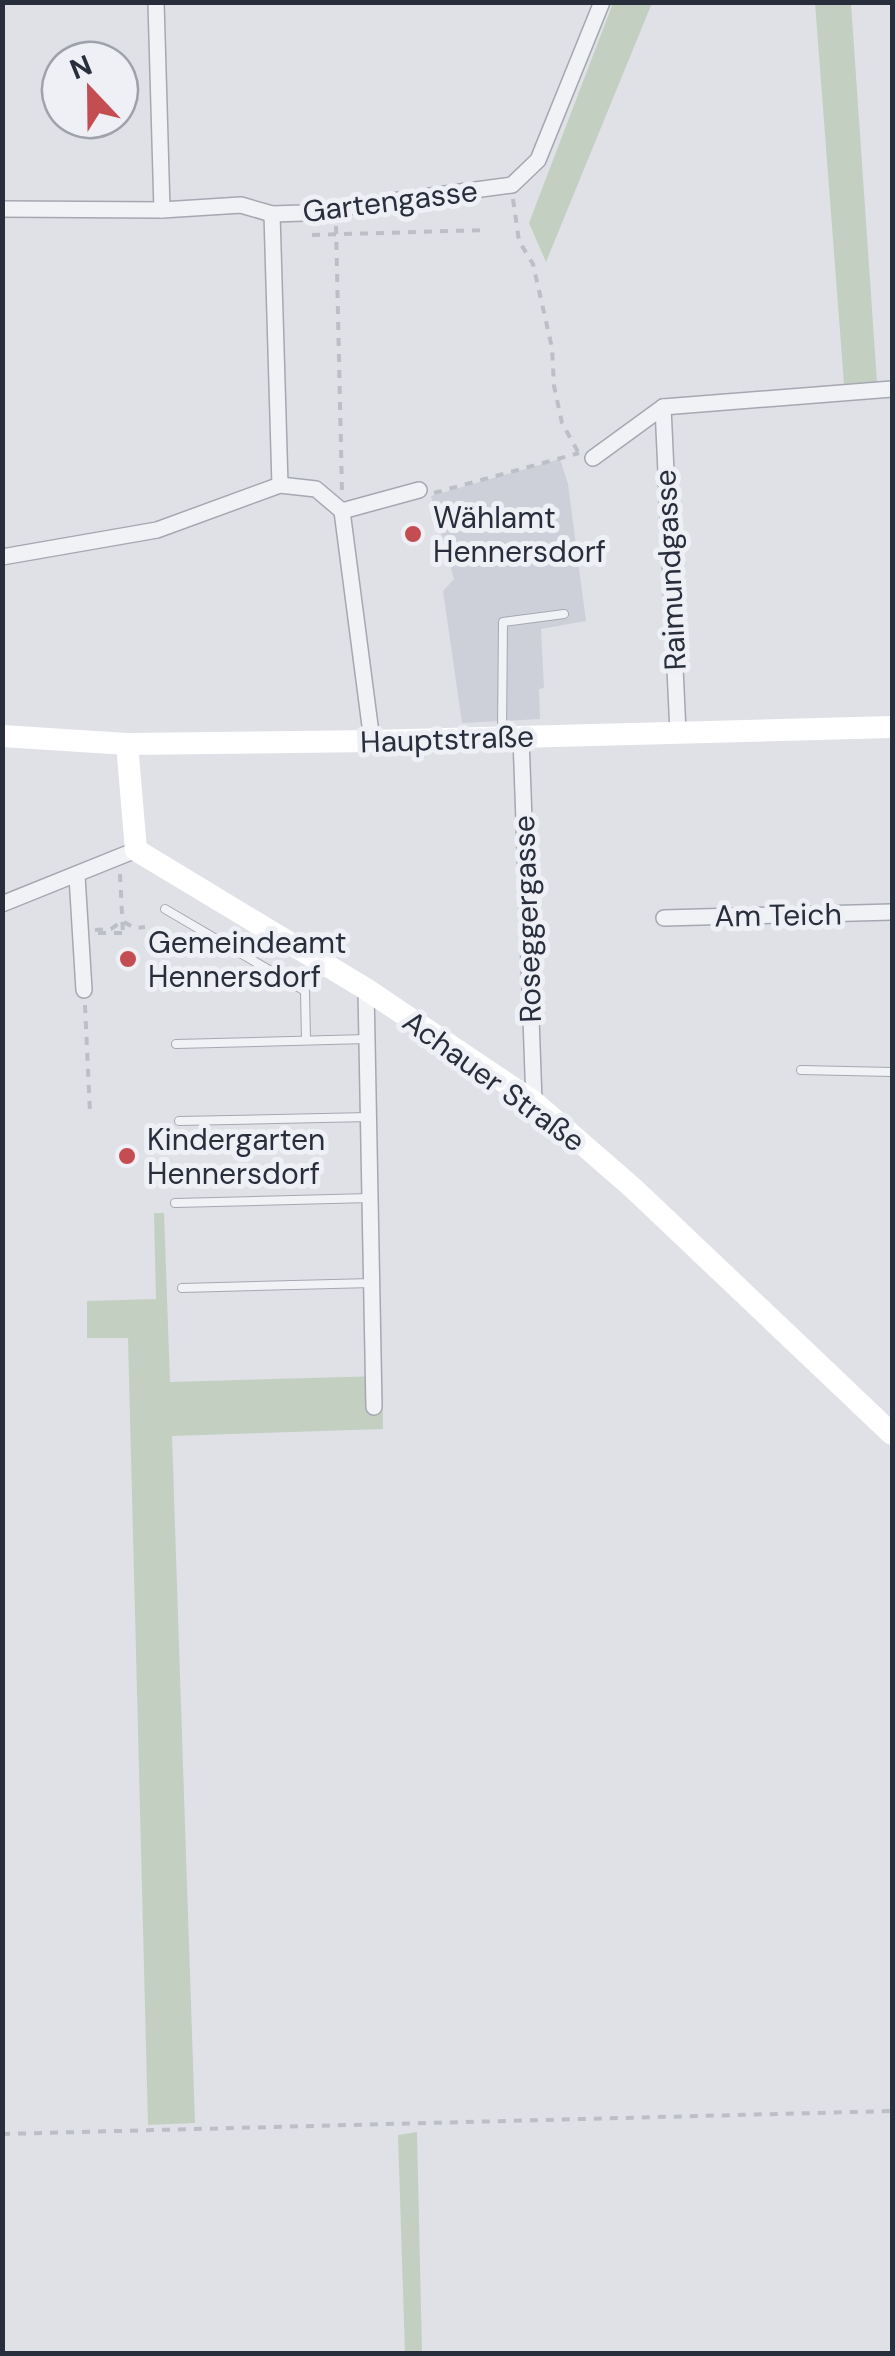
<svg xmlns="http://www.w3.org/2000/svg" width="895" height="2356" viewBox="0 0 895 2356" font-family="'DM Sans',sans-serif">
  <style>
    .built { fill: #cdd0d9 }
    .green { fill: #c3d0c1 }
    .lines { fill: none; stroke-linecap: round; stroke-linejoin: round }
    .lane-casing { stroke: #a5a8b1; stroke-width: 10 }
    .street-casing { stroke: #a5a8b1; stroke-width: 18 }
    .path { stroke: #bdbfc6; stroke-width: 4; stroke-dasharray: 8 8; stroke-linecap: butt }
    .lane { stroke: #f1f2f6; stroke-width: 8 }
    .street { stroke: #f1f2f6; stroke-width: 15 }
    .secondary { stroke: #fff; stroke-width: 22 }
    .poi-dot { fill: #c34d50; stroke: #eef0f5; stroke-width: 4 }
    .labels { text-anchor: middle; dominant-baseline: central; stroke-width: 10; stroke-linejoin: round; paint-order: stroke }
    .street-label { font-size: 30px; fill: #292e3d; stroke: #eef0f5 }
    .poi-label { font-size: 30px; fill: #292e3d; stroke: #eef0f5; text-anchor: start }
  </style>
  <rect width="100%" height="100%" fill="#dfe1e7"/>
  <polygon class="built" points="560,459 568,484 586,621 541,629 544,688 539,689 540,719 462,723 443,591 454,579 431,496"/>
  <g class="green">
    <polygon points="613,3 652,3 546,262 529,223"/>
    <polygon points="815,3 851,3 877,382 844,384"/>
    <polygon points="154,1213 164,1213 170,1382 382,1376 383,1429 172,1436 195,2123 148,2125 128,1338 87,1338 87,1301 156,1299"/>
    <polygon points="417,2132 422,2353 405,2353 398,2135"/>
  </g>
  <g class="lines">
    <g class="lane-casing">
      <g id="lane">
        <polyline points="502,733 503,622 564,614"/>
        <polyline points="165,909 305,991 306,1040"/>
        <polyline points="176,1044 367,1039"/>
        <polyline points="801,1070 892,1072"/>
        <polyline points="179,1121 369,1117"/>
        <polyline points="175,1203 370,1198"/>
        <polyline points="182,1288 372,1283"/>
      </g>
    </g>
    <g class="street-casing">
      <g id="street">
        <polyline points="156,2 162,210"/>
        <polyline points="2,209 162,210 241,205 272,214 303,213 512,185 538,160 602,2"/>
        <polyline points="272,214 280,485"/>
        <polyline points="663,407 678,733"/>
        <polyline points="593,458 663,407 892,389"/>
        <polyline points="342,511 372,741"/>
        <polyline points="2,557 157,530 280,485 316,489 342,511 419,490"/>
        <polyline points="521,737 534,1102"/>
        <polyline points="77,876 84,990"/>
        <polyline points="2,904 136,850"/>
        <polyline points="664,918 892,912"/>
        <polyline points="366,989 374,1407"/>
      </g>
    </g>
    <g class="path">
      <polyline points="513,199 519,241 533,264 552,348 554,386 562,423 578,452"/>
      <polyline points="336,226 342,492"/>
      <polyline points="312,235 486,230"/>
      <polyline points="434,493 579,453"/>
      <polyline points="120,874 123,934"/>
      <polyline points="95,930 111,929 122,921 135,928 145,927"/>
      <polyline points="98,933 123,933"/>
      <polyline points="85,1005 90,1113"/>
      <polyline points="2,2134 892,2111"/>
    </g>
    <use href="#lane" class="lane"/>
    <use href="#street" class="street"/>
    <g class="secondary">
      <polyline points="2,736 127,744 372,741 892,727"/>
      <polyline points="127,744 136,850 366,989 534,1102 633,1188 892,1434"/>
    </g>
  </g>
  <g class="poi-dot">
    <circle cx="413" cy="534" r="10"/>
    <circle cx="128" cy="959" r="10"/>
    <circle cx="127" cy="1156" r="10"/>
  </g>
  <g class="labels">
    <g class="street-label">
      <text transform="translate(390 201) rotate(-7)">Gartengasse</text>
      <text transform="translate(670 570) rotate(-93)">Raimundgasse</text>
      <text transform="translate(447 739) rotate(-2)">Hauptstraße</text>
      <text transform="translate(778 915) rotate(-1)">Am Teich</text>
      <text transform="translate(527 919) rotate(-92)">Roseggergasse</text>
      <text transform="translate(494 1081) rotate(36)">Achauer Straße</text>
    </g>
    <g class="poi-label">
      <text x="433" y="517">Wählamt<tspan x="433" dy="34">Hennersdorf</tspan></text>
      <text x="148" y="942">Gemeindeamt<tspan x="148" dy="34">Hennersdorf</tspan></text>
      <text x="147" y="1139">Kindergarten<tspan x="147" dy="34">Hennersdorf</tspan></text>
    </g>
  </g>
  <rect width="895" height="2356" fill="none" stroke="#292e3d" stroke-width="10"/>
  <g transform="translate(90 90) rotate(338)"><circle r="48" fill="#eef0f5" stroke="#9fa2ab" stroke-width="2.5"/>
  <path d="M0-8L18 38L0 25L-18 38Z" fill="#c34d50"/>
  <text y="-15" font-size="28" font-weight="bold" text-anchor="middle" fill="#292e3d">N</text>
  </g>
</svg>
